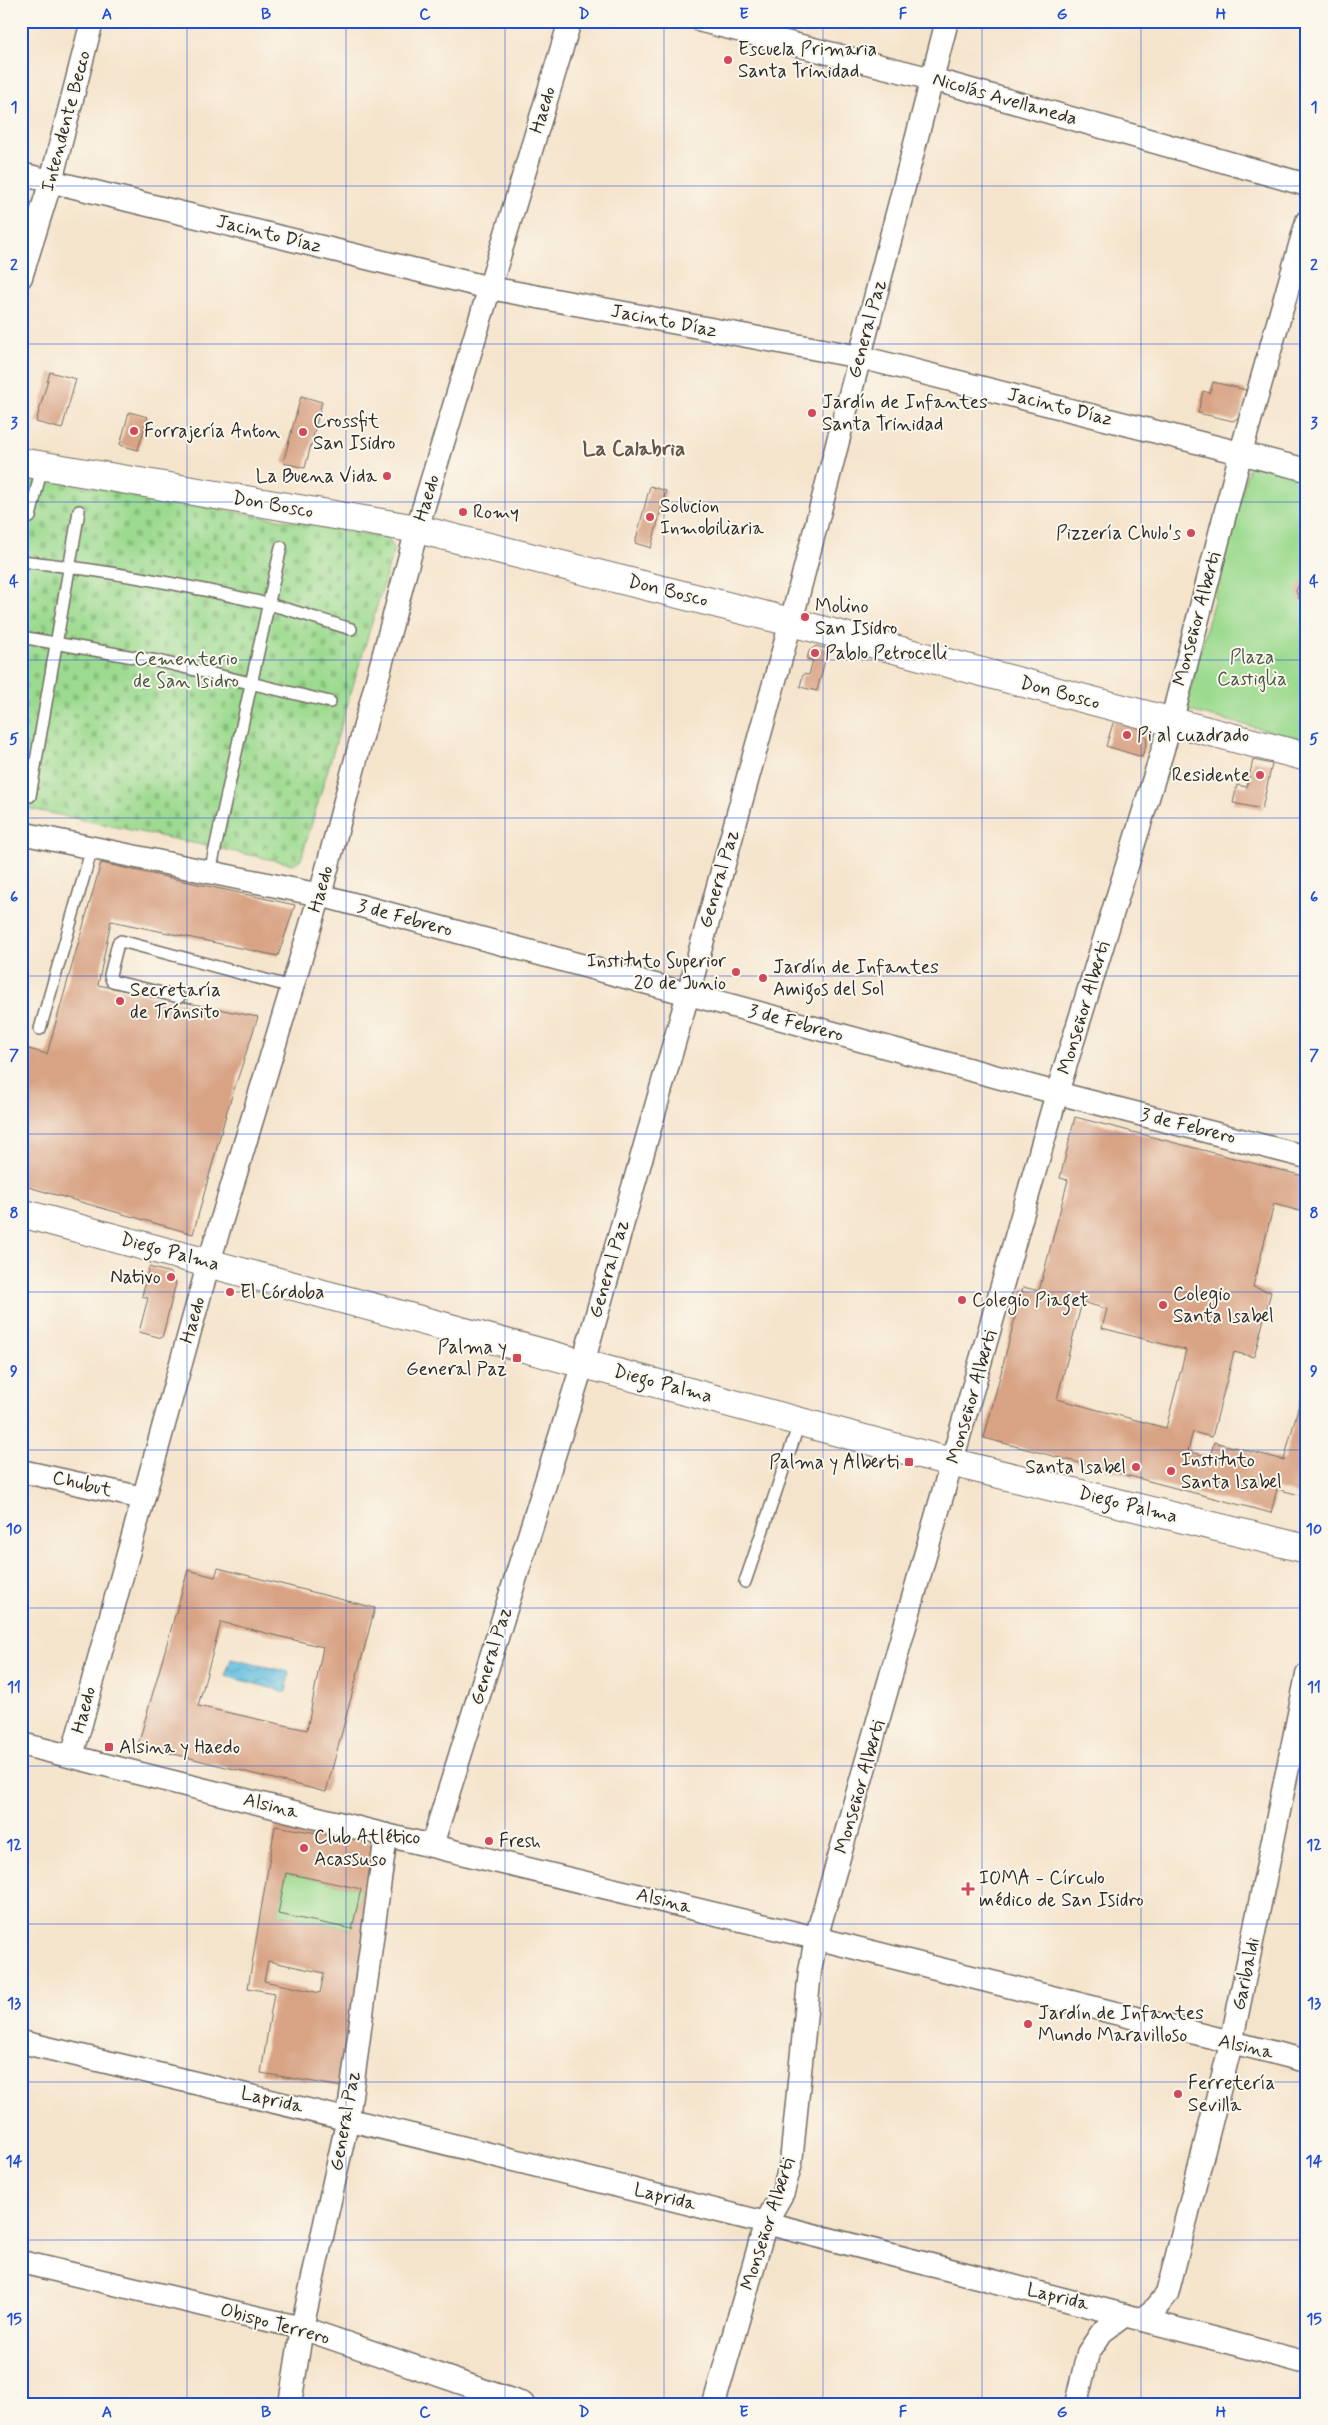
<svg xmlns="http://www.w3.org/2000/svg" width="1328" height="2425" viewBox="0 0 1328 2425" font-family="Mynerve,sans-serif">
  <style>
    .green { fill: #9cda8f; stroke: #64825d }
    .cemetery { fill: url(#cemetery-stones); stroke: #64825d }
    .water { fill: url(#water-waves); stroke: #477586 }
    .building { fill: #d8a384; fill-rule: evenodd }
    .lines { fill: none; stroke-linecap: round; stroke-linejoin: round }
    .service-casing { stroke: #726c63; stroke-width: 14 }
    .minor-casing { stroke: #726c63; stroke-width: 25 }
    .tertiary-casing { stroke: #726c63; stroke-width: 30 }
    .service { stroke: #fff; stroke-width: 11 }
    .minor { stroke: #fff; stroke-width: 22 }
    .tertiary { stroke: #fff; stroke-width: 28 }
    .grid { fill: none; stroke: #1d4ed8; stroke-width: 1; stroke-opacity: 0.55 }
    .poi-dot { fill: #d1495b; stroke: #fbf7ec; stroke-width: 2 }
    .labels { text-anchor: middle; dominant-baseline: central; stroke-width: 4; stroke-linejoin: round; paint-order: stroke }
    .poi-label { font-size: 19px; fill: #2b2b2b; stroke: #fbf7ec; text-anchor: start }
    .street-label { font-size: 19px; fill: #2b2b2b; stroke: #fbf7ec }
    .park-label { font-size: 19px; fill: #475744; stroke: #fbf7ec }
    .quarter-label { font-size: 21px; font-weight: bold; fill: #68554a; stroke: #fbf7ec }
    .neatline { fill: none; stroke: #1d4ed8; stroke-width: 2 }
    .grid-label { font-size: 16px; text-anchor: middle; font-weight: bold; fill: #1d4ed8 }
  </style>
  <defs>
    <pattern id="cemetery-stones" width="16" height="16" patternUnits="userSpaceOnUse" patternTransform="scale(1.25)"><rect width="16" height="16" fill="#9cda8f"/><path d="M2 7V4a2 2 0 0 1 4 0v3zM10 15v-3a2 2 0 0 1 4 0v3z" fill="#87bb7c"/></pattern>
    <pattern id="water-waves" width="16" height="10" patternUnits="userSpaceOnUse" patternTransform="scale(1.25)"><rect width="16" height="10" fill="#63bfe0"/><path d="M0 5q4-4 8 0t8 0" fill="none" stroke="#529bb6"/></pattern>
  </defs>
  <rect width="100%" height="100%" fill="#fbf7ec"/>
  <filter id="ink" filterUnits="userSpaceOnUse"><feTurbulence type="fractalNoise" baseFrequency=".02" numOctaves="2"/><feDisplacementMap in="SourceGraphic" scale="10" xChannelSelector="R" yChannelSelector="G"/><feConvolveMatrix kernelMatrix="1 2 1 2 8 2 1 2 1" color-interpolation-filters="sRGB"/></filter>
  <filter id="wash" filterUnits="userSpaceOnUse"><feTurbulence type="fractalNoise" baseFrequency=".0096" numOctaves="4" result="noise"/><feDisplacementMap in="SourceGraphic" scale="20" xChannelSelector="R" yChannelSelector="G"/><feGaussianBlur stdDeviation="1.12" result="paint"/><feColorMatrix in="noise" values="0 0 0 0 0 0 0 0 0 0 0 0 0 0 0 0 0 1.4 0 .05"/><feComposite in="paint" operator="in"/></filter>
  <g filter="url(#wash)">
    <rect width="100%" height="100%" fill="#f5e4cc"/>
    <g class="green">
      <polygon points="1250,462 1307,477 1307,740 1185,710"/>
      <polygon points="286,1873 361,1889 352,1929 278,1914"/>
    </g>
    <polygon class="cemetery" points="21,475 388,538 394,549 301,859 293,864 21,807"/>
    <polygon class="water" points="231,1659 289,1672 286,1692 225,1676"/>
    <g id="blocks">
      <g class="building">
        <polygon points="50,372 76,379 62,429 36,422"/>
        <polygon points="1213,382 1246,390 1240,416 1233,421 1198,413 1203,391 1210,393"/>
        <polygon points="301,396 322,402 305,468 283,463"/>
        <polygon points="129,412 148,417 138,450 120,445"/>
        <polygon points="650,486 666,491 651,548 635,543"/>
        <polygon points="1307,578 1307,605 1299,599 1296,591 1300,582"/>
        <polygon points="816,646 828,649 817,691 800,687 803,674 809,675 813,660 807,659 809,651"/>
        <polygon points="1114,720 1144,730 1147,741 1142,757 1106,746"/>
        <polygon points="1253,760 1272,764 1262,809 1233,803 1237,785 1247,787"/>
        <polygon points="101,863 295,905 278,956 111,921 98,985 258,1017 227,1111 193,1234 21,1185 21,1047 47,1054"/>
        <path d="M1075,1117L1307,1177V1213L1274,1204L1253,1287L1271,1292L1254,1357L1234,1352L1212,1437L1193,1432L1188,1451L1210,1457L1214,1442L1284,1460L1307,1375V1497L1277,1489L1271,1513L984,1438L1023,1287L1039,1291L1068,1180L1060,1178ZM1082,1302L1107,1309L1102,1328L1186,1350L1166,1428L1057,1399Z"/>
        <polygon points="149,1267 171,1273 176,1283 162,1338 139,1332 148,1298 142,1296"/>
        <path d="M218,1568L375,1608L326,1792L138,1745L188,1570L215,1577ZM221,1622L323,1647L307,1730L198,1706Z"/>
        <path d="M275,1826L384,1844L343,2087L261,2073L274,1993L248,1988ZM286,1873L361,1889L352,1929L278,1914ZM268,1961L324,1973L320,1993L264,1981Z"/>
      </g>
    </g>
  </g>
  <g filter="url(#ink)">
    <use href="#blocks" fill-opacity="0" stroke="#726c63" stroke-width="1"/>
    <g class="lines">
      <g class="service-casing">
        <g id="service">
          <polyline points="30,517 42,466"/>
          <path d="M21,561C104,570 187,585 268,604C296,611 324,621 351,629"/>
          <polyline points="21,637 162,662 330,702"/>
          <polyline points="30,796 79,511"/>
          <polyline points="210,872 281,547"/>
          <polyline points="179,997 112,981 110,975 118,943 121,941 292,987"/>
          <polyline points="40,1029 92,848"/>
          <polyline points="745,1582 800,1421"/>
        </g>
      </g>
      <g class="minor-casing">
        <g id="minor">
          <polyline points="702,21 932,79 1307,185"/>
          <polyline points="21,174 490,288 860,357 1307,470"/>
          <polyline points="21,277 51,181 92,21"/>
          <polyline points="21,833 320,895 1057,1093 1307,1157"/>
          <polyline points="21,1471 143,1498"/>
          <polyline points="21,1744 386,1835 816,1938 1307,2061"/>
          <polyline points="72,1756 209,1262 320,895 417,529 570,21"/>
          <polyline points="432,1845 583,1363 688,994 791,622 947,21"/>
          <path d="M21,2042C451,2142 880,2250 1307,2363"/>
          <polyline points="21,2262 302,2328 523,2404"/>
          <polyline points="1142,2319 1156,2308 1167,2294 1231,2044 1307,1675"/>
          <polyline points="290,2404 302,2328 348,2118 386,1835"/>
          <polyline points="714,2404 766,2222 783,2192 791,2163 810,1971 816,1938 1057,1093 1171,723 1241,452 1307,221"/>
          <polyline points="1076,2404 1088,2353 1102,2332 1125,2315"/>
        </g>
      </g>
      <g class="tertiary-casing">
        <g id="tertiary">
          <polyline points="21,462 417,529 791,622 1307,757"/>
          <polyline points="21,1213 954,1463 1307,1549"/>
        </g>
      </g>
      <use href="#service" class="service"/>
      <use href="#minor" class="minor"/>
      <use href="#tertiary" class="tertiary"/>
    </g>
  </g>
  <path class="grid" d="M187,21V2404M346,21V2404M505,21V2404M664,21V2404M823,21V2404M982,21V2404M1141,21V2404M21,186H1307M21,344H1307M21,502H1307M21,660H1307M21,818H1307M21,976H1307M21,1134H1307M21,1292H1307M21,1450H1307M21,1608H1307M21,1766H1307M21,1924H1307M21,2082H1307M21,2240H1307"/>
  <g class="poi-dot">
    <circle cx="728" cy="60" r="5"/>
    <circle cx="812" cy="413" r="5"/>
    <circle cx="134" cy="431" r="5"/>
    <circle cx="303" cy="432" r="5"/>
    <circle cx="387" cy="476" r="5"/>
    <circle cx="463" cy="512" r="5"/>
    <circle cx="650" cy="517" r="5"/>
    <circle cx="1191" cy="533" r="5"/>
    <circle cx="805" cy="617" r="5"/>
    <circle cx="815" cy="653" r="5"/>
    <circle cx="1127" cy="735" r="5"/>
    <circle cx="1260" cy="775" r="5"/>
    <circle cx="736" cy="972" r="5"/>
    <circle cx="763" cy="978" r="5"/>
    <circle cx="120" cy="1001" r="5"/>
    <circle cx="171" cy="1277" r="5"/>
    <circle cx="230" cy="1292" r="5"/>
    <circle cx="962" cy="1300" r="5"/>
    <circle cx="1163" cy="1305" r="5"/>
    <rect x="512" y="1353" width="10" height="10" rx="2.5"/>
    <rect x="904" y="1457" width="10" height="10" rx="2.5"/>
    <circle cx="1136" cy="1467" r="5"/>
    <circle cx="1171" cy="1471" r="5"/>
    <rect x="104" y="1742" width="10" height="10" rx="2.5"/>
    <circle cx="489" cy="1841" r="5"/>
    <circle cx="304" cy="1848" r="5"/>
    <path d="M965.5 1881.5h5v5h5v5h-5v5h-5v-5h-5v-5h5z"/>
    <circle cx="1028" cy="2024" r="5"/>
    <circle cx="1178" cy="2094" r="5"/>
  </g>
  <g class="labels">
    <g class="poi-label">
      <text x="738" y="49">Escuela Primaria<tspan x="738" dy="22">Santa Trinidad</tspan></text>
      <text x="822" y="402">Jardín de Infantes<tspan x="822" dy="22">Santa Trinidad</tspan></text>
      <text x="313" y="421">Crossfit<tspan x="313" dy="22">San Isidro</tspan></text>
      <text x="144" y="431">Forrajería Anton</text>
      <text x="377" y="476" text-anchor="end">La Buena Vida</text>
      <text x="660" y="506">Solucion<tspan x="660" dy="22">Inmobiliaria</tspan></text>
      <text x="473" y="512">Romy</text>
      <text x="1181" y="533" text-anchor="end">Pizzería Chulo's</text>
      <text x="815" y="606">Molino<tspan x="815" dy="22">San Isidro</tspan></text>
      <text x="825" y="653">Pablo Petrocelli</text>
      <text x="1137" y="735">Pi al cuadrado</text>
      <text x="1250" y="775" text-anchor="end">Residente</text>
      <text x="726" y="961" text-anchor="end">Instituto Superior<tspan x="726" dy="22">20 de Junio</tspan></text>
      <text x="773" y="967">Jardín de Infantes<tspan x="773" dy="22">Amigos del Sol</tspan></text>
      <text x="130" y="990">Secretaría<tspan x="130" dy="22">de Tránsito</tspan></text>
      <text x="161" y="1277" text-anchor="end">Nativo</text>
      <text x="240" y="1292">El Córdoba</text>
      <text x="1173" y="1294">Colegio<tspan x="1173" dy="22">Santa Isabel</tspan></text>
      <text x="972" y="1300">Colegio Piaget</text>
      <text x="507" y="1347" text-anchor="end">Palma y<tspan x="507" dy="22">General Paz</tspan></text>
      <text x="1181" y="1460">Instituto<tspan x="1181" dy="22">Santa Isabel</tspan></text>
      <text x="899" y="1462" text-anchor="end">Palma y Alberti</text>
      <text x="1126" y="1467" text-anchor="end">Santa Isabel</text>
      <text x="119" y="1747">Alsina y Haedo</text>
      <text x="314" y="1837">Club Atlético<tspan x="314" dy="22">Acassuso</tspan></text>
      <text x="499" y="1841">Fresh</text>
      <text x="979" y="1878">IOMA - Círculo<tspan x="979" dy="22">médico de San Isidro</tspan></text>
      <text x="1038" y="2013">Jardín de Infantes<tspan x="1038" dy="22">Mundo Maravilloso</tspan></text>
      <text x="1188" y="2083">Ferretería<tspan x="1188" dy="22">Sevilla</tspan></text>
    </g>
    <g class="street-label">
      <text transform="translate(1005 99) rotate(16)">Nicolás Avellaneda</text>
      <text transform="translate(543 110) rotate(-73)">Haedo</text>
      <text transform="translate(66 121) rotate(-75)">Intendente Becco</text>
      <text transform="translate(269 234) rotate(14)">Jacinto Díaz</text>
      <text transform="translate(664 321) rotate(11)">Jacinto Díaz</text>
      <text transform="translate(867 329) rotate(-75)">General Paz</text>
      <text transform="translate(1060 407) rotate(14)">Jacinto Díaz</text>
      <text transform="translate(427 498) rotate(-73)">Haedo</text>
      <text transform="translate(273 505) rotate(10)">Don Bosco</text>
      <text transform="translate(668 591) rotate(14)">Don Bosco</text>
      <text transform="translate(1197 619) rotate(-75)">Monseñor Alberti</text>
      <text transform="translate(1060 693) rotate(15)">Don Bosco</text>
      <text transform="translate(719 879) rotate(-74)">General Paz</text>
      <text transform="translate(321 889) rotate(-74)">Haedo</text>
      <text transform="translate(405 918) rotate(15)">3 de Febrero</text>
      <text transform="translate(1084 1008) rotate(-73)">Monseñor Alberti</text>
      <text transform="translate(796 1023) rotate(15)">3 de Febrero</text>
      <text transform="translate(1188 1126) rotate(14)">3 de Febrero</text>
      <text transform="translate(170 1252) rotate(15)">Diego Palma</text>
      <text transform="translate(609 1269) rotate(-74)">General Paz</text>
      <text transform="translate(193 1320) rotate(-74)">Haedo</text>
      <text transform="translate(663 1384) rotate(15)">Diego Palma</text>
      <text transform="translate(972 1397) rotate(-74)">Monseñor Alberti</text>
      <text transform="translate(82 1484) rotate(13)">Chubut</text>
      <text transform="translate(1128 1505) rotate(14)">Diego Palma</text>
      <text transform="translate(491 1656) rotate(-73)">General Paz</text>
      <text transform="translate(84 1710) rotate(-75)">Haedo</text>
      <text transform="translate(860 1787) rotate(-74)">Monseñor Alberti</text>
      <text transform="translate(271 1806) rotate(14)">Alsina</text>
      <text transform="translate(664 1901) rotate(14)">Alsina</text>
      <text transform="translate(1246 1974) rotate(-78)">Garibaldi</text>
      <text transform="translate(1246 2047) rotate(13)">Alsina</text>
      <text transform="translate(272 2100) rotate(13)">Laprida</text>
      <text transform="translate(345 2121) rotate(-80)">General Paz</text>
      <text transform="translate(665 2197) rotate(14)">Laprida</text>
      <text transform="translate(768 2224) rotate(-72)">Monseñor Alberti</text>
      <text transform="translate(1058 2297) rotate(14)">Laprida</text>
      <text transform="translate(275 2324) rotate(15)">Obispo Terrero</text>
    </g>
    <g class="park-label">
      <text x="1252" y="657">Plaza<tspan x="1252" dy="22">Castiglia</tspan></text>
      <text x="186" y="659">Cementerio<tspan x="186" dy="22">de San Isidro</tspan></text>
    </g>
    <g class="quarter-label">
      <text x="634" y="449">La Calabria</text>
    </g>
  </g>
  <rect width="1328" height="2425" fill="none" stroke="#fbf7ec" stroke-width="55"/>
  <rect x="28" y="28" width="1272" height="2370" class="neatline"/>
  <g class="grid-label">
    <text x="107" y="19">A</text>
    <text x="266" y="19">B</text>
    <text x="425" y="19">C</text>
    <text x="584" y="19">D</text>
    <text x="744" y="19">E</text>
    <text x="903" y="19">F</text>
    <text x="1062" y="19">G</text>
    <text x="1221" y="19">H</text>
    <text x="14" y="112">1</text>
    <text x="1314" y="112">1</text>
    <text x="14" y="270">2</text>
    <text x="1314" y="270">2</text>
    <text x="14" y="428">3</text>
    <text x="1314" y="428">3</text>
    <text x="14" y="586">4</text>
    <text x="1314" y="586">4</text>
    <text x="14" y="744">5</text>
    <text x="1314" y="744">5</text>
    <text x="14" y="902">6</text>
    <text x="1314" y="902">6</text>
    <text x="14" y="1060">7</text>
    <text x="1314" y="1060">7</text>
    <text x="14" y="1218">8</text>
    <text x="1314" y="1218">8</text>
    <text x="14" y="1376">9</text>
    <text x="1314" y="1376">9</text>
    <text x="14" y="1534">10</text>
    <text x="1314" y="1534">10</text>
    <text x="14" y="1692">11</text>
    <text x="1314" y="1692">11</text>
    <text x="14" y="1850">12</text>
    <text x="1314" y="1850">12</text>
    <text x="14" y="2008">13</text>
    <text x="1314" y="2008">13</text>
    <text x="14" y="2166">14</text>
    <text x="1314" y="2166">14</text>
    <text x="14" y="2324">15</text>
    <text x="1314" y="2324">15</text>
    <text x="107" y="2417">A</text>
    <text x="266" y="2417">B</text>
    <text x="425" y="2417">C</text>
    <text x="584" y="2417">D</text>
    <text x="744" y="2417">E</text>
    <text x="903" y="2417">F</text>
    <text x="1062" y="2417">G</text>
    <text x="1221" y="2417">H</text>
  </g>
</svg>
